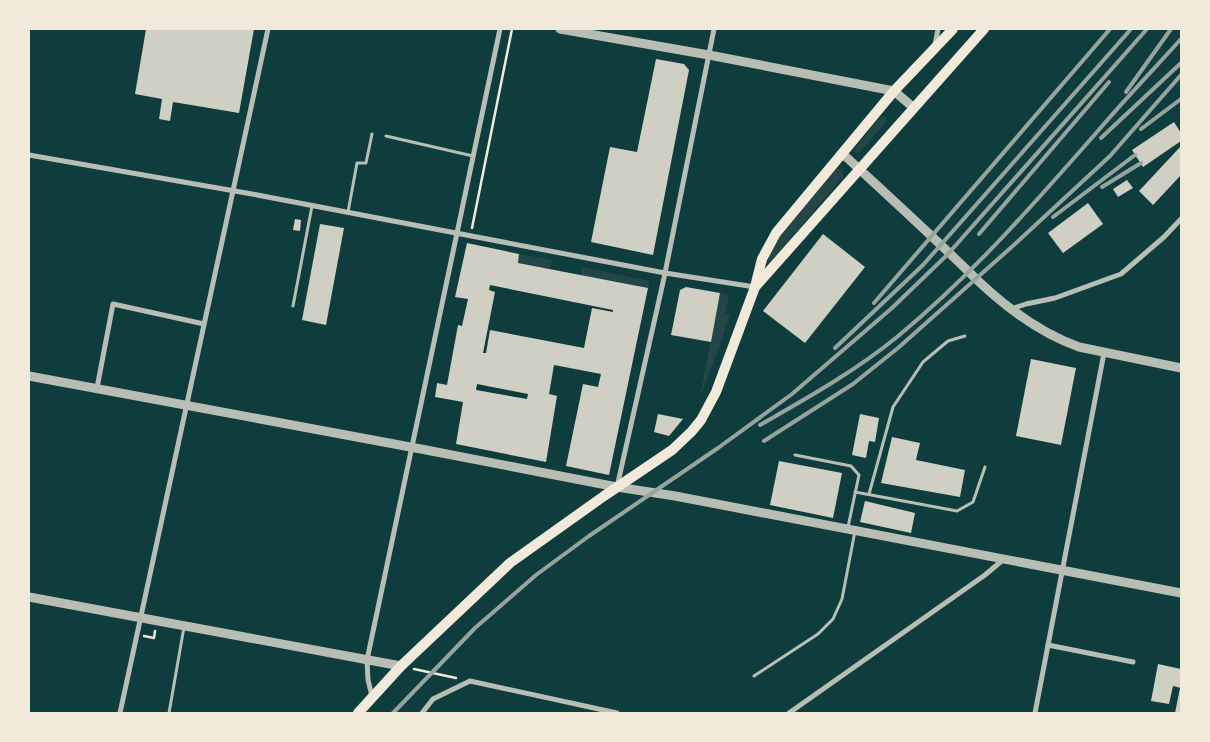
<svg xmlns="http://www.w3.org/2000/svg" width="1210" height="742" viewBox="0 0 1210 742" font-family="Roboto,sans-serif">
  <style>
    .green { fill: #244646 }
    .building { fill: #cfcfc3; fill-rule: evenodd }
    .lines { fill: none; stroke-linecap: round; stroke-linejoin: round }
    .path { stroke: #f1e9da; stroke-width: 2.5 }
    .service { stroke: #b8beb3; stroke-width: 3 }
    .minor { stroke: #b8beb3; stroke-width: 5 }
    .tertiary { stroke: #b8beb3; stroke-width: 9 }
    .secondary { stroke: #f1e9da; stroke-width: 10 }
    .rail { stroke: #97a49c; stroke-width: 4 }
  </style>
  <rect width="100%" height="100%" fill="#0f3d3e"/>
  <g class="green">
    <polygon points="881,117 886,117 887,121 859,153 856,153 854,151 856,147"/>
    <polygon points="835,169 841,169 843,172 843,177 770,262 766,264 763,260 779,236"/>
    <polygon points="519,254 552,260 550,269 518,263"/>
    <polygon points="582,267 650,281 648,288 581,275"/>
    <polygon points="720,293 729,295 725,313 730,314 719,348 700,397"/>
  </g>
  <g class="building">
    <polygon points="146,29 254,29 239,113 173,102 170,121 159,119 162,99 135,94"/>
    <polygon points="656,59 684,64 689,70 653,255 591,242 610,147 637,152"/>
    <polygon points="1174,122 1181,133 1181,141 1143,167 1132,150"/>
    <polygon points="1181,146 1181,175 1153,205 1139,191"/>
    <polygon points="1127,180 1133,188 1118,197 1113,189"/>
    <polygon points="1088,203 1103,224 1063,253 1048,233"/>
    <polygon points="295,219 301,220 300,231 293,230"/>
    <polygon points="320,224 344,228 326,325 302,320"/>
    <polygon points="823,234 865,267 805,343 763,311"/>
    <path d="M467,243L519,254L518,263L648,288L609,475L566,466L583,384L598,387L601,374L554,365L549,394L557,396L546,462L456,444L463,402L435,397L437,383L447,385L458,325L462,326L468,299L455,297ZM490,285L613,310V312L592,308L584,348L490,330L486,353H483L495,292L489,290ZM477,384L528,394L527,399L476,390Z"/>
    <polygon points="686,287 720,293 711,342 671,335 680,290"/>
    <polygon points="1031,359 1076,368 1061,445 1016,436"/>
    <polygon points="658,414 683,419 669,436 654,432"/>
    <polygon points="860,414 879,418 875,442 869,441 866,458 852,455"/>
    <polygon points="892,437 920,443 916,460 965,470 960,497 881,483"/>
    <polygon points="779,461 842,473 833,518 770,505"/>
    <polygon points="865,501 915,513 911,533 860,522"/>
    <polygon points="1158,664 1181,669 1181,688 1173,686 1169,704 1151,701"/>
    <polygon points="1180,688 1181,713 1175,713"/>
  </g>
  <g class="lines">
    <g class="path">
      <polyline points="472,228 512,29"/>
      <polyline points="144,636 154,638 155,631"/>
      <polyline points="414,669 456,678"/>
    </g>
    <g class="service">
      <polyline points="386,136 473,156"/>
      <polyline points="348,212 357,163 366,163 372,134"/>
      <polyline points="293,306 312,206"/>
      <polyline points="795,455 851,466 859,475 848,527"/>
      <polyline points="855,492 957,511 973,502 985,467"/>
      <polyline points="869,494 893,407 923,362 948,341 965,336"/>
      <polyline points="754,676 818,634 833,619 842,599 855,531"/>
      <polyline points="169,713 184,627"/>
    </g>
    <g class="minor">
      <polyline points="935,45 938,29"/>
      <polyline points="29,155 252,194 665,273 755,287"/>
      <polyline points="1011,309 1026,304 1055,298 1121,274 1164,237 1181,219"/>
      <polyline points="97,388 113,304 204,324"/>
      <polyline points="617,487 664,278 714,29"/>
      <polyline points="1048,645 1133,662"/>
      <polyline points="372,696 368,680 367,660 500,29"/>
      <polyline points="120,713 268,29"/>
      <polyline points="422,713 433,699 470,681 617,713"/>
      <polyline points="789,713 985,575 1004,559"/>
      <polyline points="1035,713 1104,353"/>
    </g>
    <g class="tertiary">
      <polyline points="560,29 709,55 894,91 914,108"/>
      <path d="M843,154C885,193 928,232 969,272C1000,303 1037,332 1079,347L1181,368"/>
      <polyline points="29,376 421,449 617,487 675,496 1181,593"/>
      <polyline points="29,597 401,666"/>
    </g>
    <g class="secondary">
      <polyline points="756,286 984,29"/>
      <polyline points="358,713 401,666 510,563 604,496 672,450 692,431 701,420 716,392 755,287 762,259 776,233 894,91 953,29"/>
    </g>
    <g class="rail">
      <polyline points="1126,92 1171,29"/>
      <polyline points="1141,129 1181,99"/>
      <polyline points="1101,138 1181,63"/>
      <polyline points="1102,187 1141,163"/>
      <polyline points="1053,217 1135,155"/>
      <polyline points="979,234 1109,82"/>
      <polyline points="874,303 1110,29"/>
      <polyline points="835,348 923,265 1131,29"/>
      <path d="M760,425C807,398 854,372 897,337C972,275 1033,205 1097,132C1124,100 1153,70 1181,39"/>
      <polyline points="764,441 853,384 898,348 1015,244 1110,156 1181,75"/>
      <polyline points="393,713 475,628 536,575 589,536 718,448 792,394 892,308 948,254 1147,29"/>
    </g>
  </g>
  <rect width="1210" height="742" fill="none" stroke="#f1e9da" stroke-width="60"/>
</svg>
